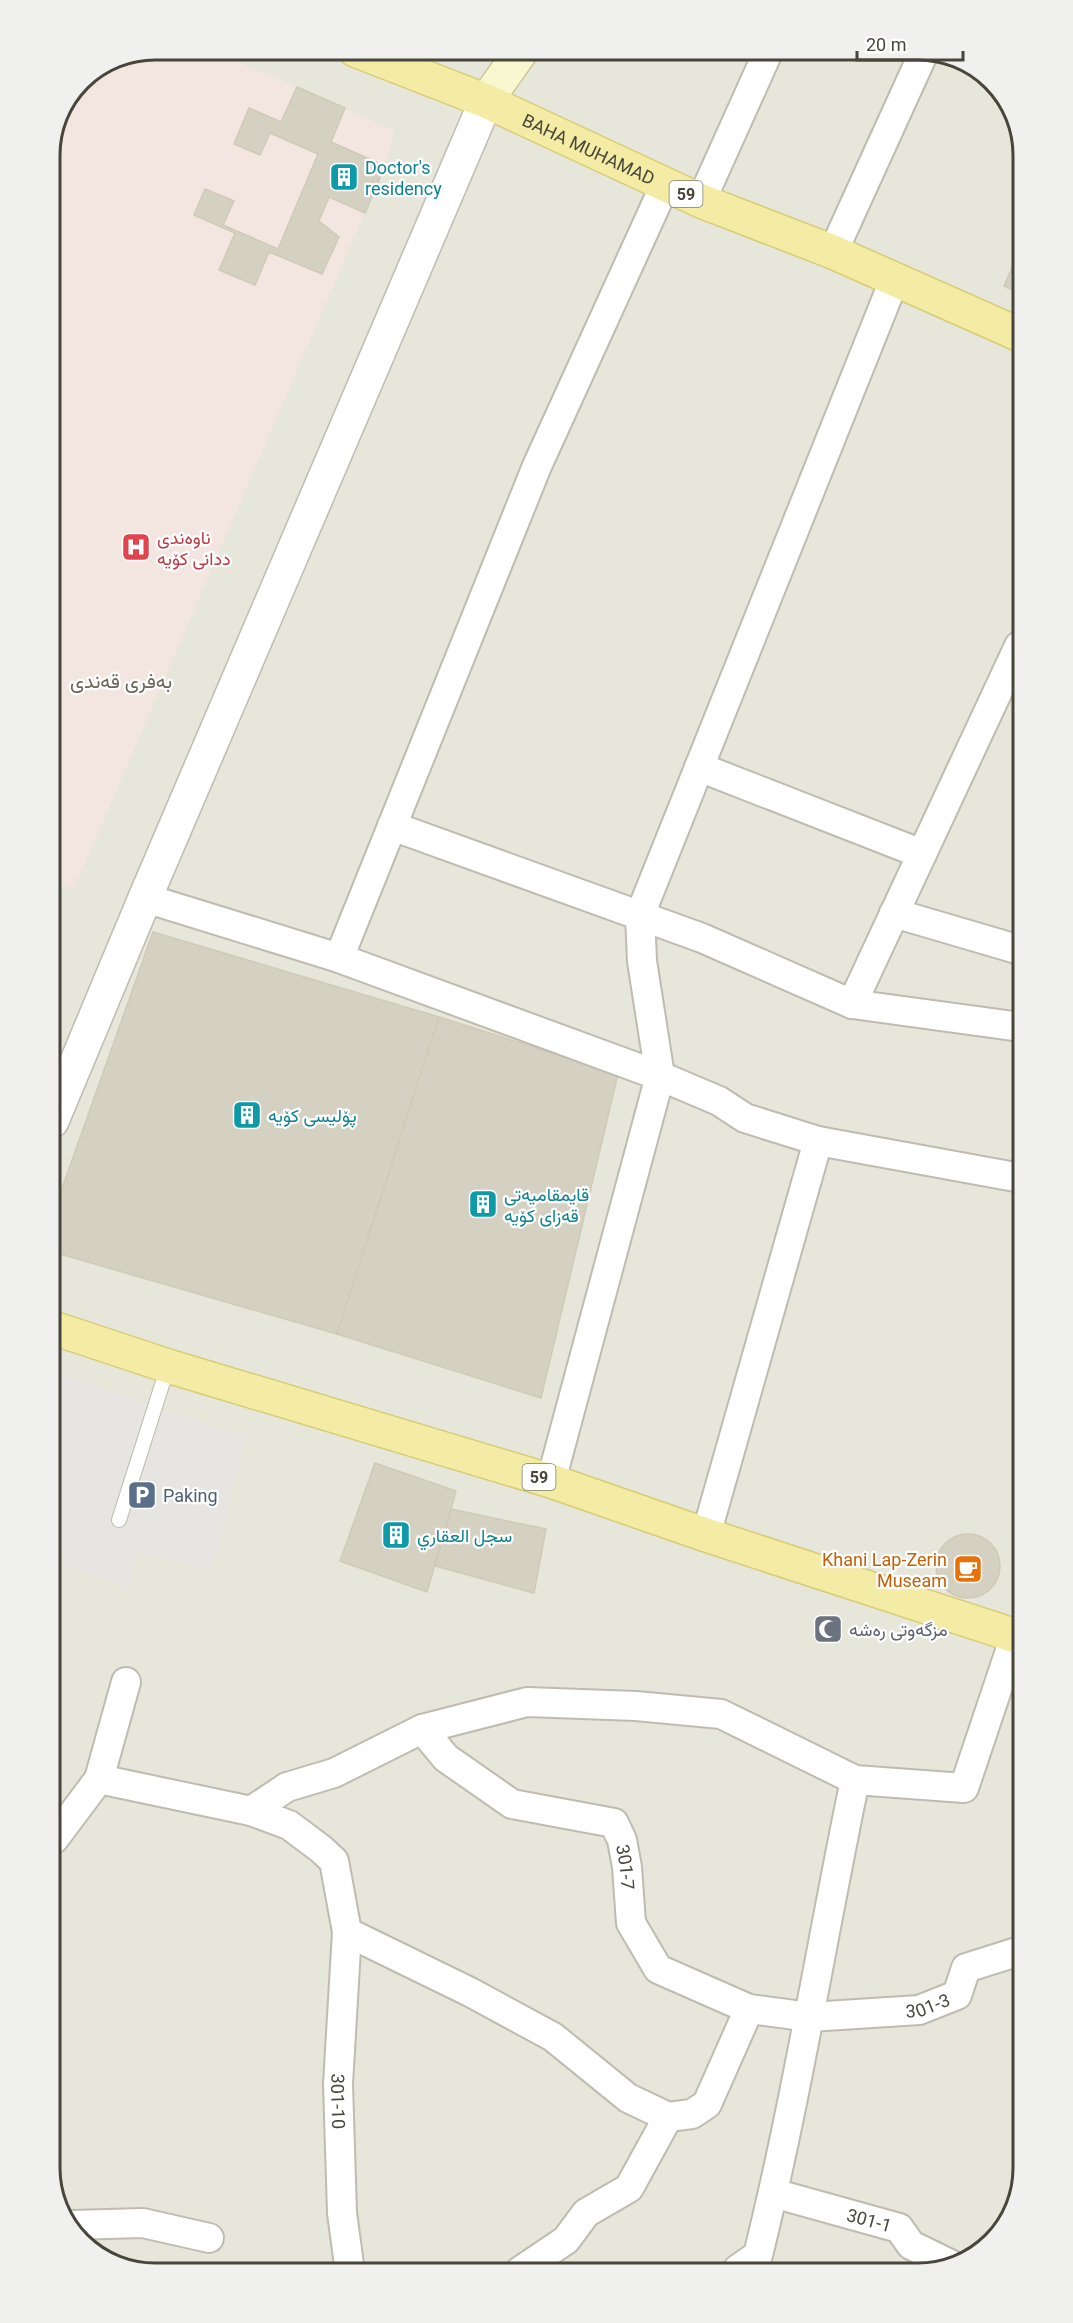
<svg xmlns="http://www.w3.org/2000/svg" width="1073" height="2323" viewBox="0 0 1073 2323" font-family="Roboto,Vazirmatn,sans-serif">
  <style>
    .residential { fill: #e7e6da }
    .medical { fill: #f3e6e1 }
    .parking { fill: #e6e5e2 }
    .building { fill: #d5d1c2; stroke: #cfcab6; stroke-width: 1.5 }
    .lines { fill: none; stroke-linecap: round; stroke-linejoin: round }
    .service-casing { stroke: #bfbcaf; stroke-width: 16 }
    .minor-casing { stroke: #bfbcaf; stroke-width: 32 }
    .tertiary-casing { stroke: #bfbcaf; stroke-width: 36 }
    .secondary-casing { stroke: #ccc89e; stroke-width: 36 }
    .primary-casing { stroke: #d8cc75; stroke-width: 36 }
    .service { stroke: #fff; stroke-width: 14 }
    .minor { stroke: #fff; stroke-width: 28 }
    .tertiary { stroke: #fff; stroke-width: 33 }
    .secondary { stroke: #f9f7d0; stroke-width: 33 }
    .primary { stroke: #f4eca4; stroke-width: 33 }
    .labels { text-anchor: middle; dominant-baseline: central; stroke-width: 4.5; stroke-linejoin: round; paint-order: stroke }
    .shield { fill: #fff; stroke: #7f7d75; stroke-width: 1.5 }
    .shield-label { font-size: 16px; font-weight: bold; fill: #48453a }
    .street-label { font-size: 18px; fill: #48453a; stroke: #fff }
    .culture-label { font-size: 18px; fill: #0d838f; stroke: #fff; text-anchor: start }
    .health-label { font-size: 18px; fill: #be3a42; stroke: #fff; text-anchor: start }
    .service-label { font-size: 18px; fill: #4e5e75; stroke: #fff; text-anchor: start }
    .food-label { font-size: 18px; fill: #c56008; stroke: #fff; text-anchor: end }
    .worship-label { font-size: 18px; fill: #5b616d; stroke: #fff; text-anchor: start }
    .neighbourhood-label { font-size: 20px; fill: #6a6452; stroke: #fff }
    .rim { fill: none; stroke: #48453a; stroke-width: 3 }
  </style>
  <rect width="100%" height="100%" fill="#f4f3ec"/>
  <polygon class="residential" points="155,50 925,50 982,72 1018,121 1023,2168 1002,2232 952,2268 148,2273 91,2251 55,2202 50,149 81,80 115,57"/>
  <polygon class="medical" points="155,50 211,50 394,130 385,166 74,889 52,881 50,149 81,80 115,57"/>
  <polygon class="parking" points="61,1374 246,1438 211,1571 137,1551 128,1588 54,1561 53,1397"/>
  <g class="building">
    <polygon points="297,87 345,108 331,142 385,166 365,213 329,197 319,221 339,237 322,274 269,252 255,285 219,270 235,233 194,215 205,189 234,201 223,225 278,249 318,154 270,133 260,155 234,144 249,108 281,122"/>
    <polygon points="1018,254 1018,292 1004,286"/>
    <polygon points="153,932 439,1017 337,1334 53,1252 53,1214"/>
    <polygon points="439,1017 618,1074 541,1398 337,1334"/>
    <polygon points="375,1463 456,1491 427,1592 340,1561"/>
    <polygon points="451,1509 546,1529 534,1593 435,1566"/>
    <circle cx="968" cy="1566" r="32"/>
  </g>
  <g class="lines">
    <g class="service-casing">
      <polyline id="service" points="119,1520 168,1366"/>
    </g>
    <g class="minor-casing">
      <g id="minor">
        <polyline points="701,201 769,50"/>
        <polyline points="833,252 925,50"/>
        <polyline points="699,767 922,854"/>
        <polyline points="392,826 702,938 852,1004 1020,1027"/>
        <polyline points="145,898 339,958 660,1076 719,1101 745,1118 818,1141 1021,1178"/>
        <polyline points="894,913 1020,950"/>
        <polyline points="339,958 537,466 665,185"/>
        <polyline points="852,1004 1019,646"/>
        <polyline points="551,1481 660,1076 642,961 640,915 895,278"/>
        <polyline points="706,1535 818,1141"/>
        <path id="s1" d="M422,1729L446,1758L512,1804L614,1823L622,1840L627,1867L631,1923L658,1969L749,2009L810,2017L919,2010L957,1995L966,1968L1023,1950"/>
        <polyline points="99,1779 251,1811 287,1787 334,1773 422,1729 527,1702 636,1706 721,1714 855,1780"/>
        <path id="s2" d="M251,1811L289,1825L321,1849L334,1861L347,1932L338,2084L342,2213L350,2272"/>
        <polyline points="54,1839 99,1779 126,1682"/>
        <polyline points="347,1932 470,1992 553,2037 628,2098 668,2117 692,2114 707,2104 749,2009"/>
        <path id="s3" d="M773,2193L899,2228L911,2245L954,2266"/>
        <polyline points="72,2225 143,2223 209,2238"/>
        <path d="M738,2269L758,2255C797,2098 822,1938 855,1780L964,1788L1015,1636"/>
        <polyline points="520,2271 566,2240 586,2213 629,2188 668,2117"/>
      </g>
    </g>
    <g class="tertiary-casing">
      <polyline id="tertiary" points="52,1121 145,898 486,101"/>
    </g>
    <g class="secondary-casing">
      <polyline id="secondary" points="486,101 522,50"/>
    </g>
    <g class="primary-casing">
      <g id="primary">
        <path id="s4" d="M355,50L486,101L701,201L833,252L1018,334"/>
        <polyline points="53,1328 168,1366 551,1481 706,1535 1022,1638"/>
      </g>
    </g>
    <use href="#service" class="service"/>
    <use href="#minor" class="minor"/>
    <use href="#tertiary" class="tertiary"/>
    <use href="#secondary" class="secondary"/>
    <use href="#primary" class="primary"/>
  </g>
  <defs>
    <g id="building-square" transform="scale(1.5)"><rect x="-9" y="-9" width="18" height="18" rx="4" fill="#0f9aa8" stroke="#fff"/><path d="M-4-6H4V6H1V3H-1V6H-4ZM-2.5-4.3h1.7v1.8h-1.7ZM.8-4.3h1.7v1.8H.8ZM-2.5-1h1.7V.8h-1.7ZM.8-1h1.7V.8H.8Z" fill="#fff"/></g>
    <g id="hospital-square" transform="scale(1.5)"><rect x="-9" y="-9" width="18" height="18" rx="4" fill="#e0444e" stroke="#fff"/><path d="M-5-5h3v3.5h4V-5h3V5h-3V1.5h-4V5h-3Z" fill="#fff"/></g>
    <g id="parking-square" transform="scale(1.5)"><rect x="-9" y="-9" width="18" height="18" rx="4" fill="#5c6f8a" stroke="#fff"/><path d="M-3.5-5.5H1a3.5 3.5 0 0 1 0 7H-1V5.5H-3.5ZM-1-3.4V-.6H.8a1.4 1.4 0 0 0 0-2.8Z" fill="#fff"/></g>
    <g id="cafe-square" transform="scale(1.5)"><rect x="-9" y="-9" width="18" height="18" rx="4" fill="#e8710a" stroke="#fff"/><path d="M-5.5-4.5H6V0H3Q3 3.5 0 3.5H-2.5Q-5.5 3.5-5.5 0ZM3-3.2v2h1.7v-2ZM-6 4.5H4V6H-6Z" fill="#fff"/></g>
    <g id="mosque-square" transform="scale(1.5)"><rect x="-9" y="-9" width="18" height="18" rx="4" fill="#6b7280" stroke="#fff"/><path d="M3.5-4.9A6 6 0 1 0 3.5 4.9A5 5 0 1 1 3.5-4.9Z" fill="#fff"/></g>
  </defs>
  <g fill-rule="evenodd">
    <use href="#building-square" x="344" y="177"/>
    <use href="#hospital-square" x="136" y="547"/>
    <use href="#building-square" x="247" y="1115"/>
    <use href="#building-square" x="483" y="1204"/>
    <use href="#parking-square" x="142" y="1495"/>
    <use href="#building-square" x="396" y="1535"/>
    <use href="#cafe-square" x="968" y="1569"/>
    <use href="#mosque-square" x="828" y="1629"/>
  </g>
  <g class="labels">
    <g class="shield">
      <rect x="669.5" y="181" width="33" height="26" rx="4.5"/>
      <rect x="522.5" y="1464" width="33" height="26" rx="4.5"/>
    </g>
    <g class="shield-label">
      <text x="686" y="194">59</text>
      <text x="539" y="1477">59</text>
    </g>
    <g class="street-label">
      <text stroke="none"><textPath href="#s4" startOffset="254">BAHA MUHAMAD</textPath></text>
      <text stroke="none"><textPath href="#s1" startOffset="268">301-7</textPath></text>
      <text stroke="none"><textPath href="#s1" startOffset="657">301-3</textPath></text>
      <text stroke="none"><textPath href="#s2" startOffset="340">301-10</textPath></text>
      <text stroke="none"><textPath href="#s3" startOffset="100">301-1</textPath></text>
    </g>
    <g class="culture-label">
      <text x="365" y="167">Doctor's<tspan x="365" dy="21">residency</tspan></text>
      <text x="268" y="1115">پۆلیسی كۆیه‌</text>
      <text x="504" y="1194">قایمقامیه‌تی<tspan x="504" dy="21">قه‌زای كۆیه‌</tspan></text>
      <text x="417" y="1535">سجل العقاري</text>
    </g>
    <g class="health-label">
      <text x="157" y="537">ناوەندی<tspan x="157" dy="21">ددانی کۆیە</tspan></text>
    </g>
    <g class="service-label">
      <text x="163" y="1495">Paking</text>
    </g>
    <g class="food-label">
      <text x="947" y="1559">Khani Lap-Zerin<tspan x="947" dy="21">Museam</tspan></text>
    </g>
    <g class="worship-label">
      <text x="849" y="1629">مزگەوتی رەشە</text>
    </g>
    <g class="neighbourhood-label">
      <text x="121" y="681">بەفری قەندی</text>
    </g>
  </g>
  <path d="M0 0H1073V2323H0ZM155 60H918A95 95 0 0 1 1013 155V2168A95 95 0 0 1 918 2263H155A95 95 0 0 1 60 2168V155A95 95 0 0 1 155 60Z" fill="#f0f0ef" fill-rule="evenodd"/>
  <path class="rim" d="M155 60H918A95 95 0 0 1 1013 155V2168A95 95 0 0 1 918 2263H155A95 95 0 0 1 60 2168V155A95 95 0 0 1 155 60Z"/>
  <path d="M857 51v9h106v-9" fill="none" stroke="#48453a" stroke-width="3"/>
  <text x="866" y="51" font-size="18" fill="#48453a" stroke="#ffffff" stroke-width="4.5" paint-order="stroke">20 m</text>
</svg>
